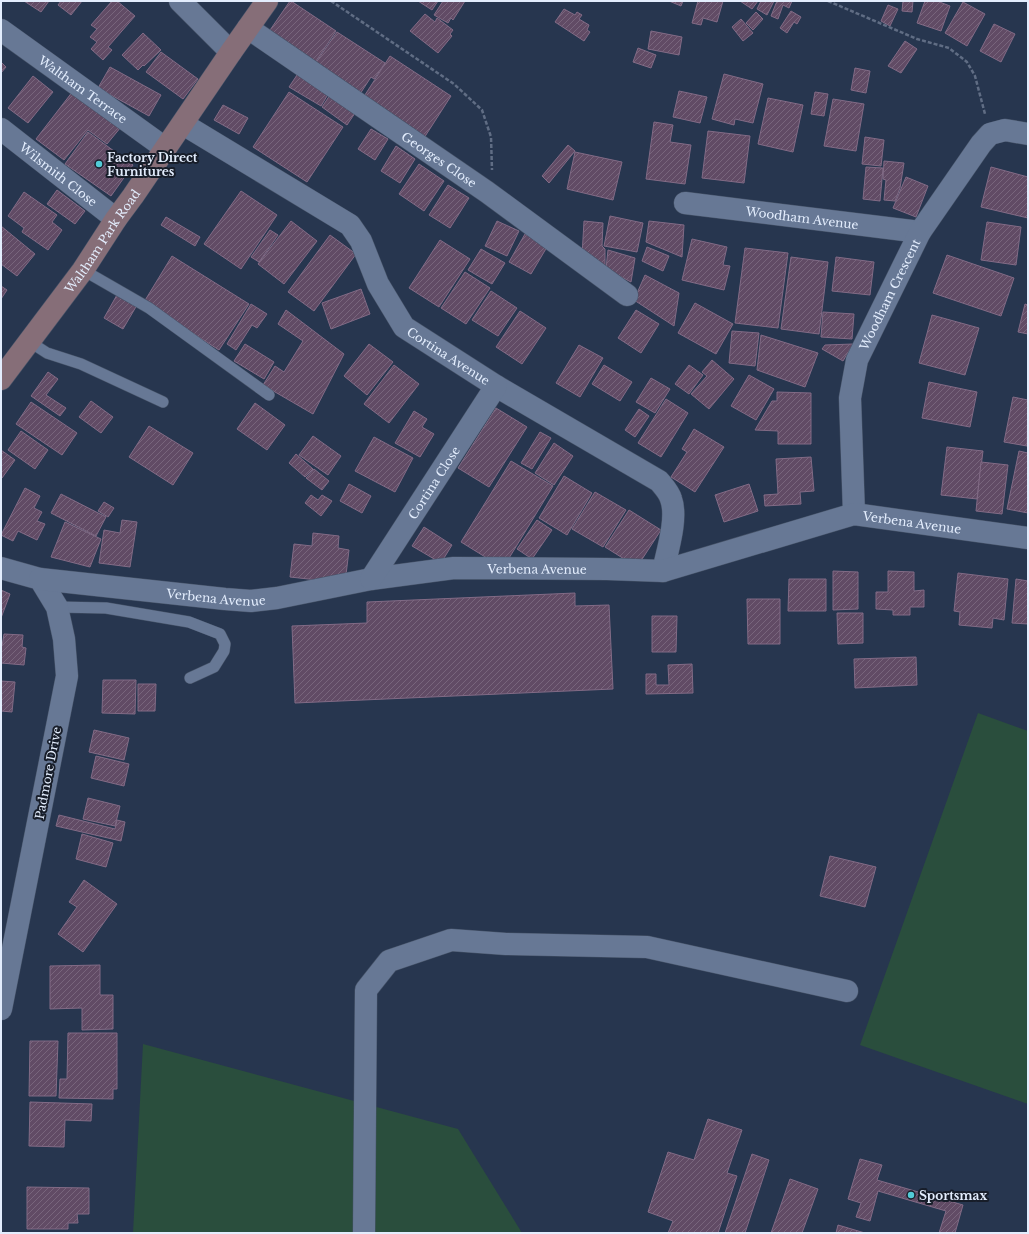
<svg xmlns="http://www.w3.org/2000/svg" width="1029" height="1234" viewBox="0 0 1029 1234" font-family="'Libre Baskerville',serif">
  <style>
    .green { fill: #2a4e3d }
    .building { fill: url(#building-hatch); stroke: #826b86 }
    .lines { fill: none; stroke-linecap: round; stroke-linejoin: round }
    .lane-casing { stroke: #465368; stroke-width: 12 }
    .street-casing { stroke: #465368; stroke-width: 23 }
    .secondary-casing { stroke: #465368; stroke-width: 23 }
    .path { stroke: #606d84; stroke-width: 2.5; stroke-dasharray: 4 2; stroke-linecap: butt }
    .lane { stroke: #677895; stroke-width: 11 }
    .street { stroke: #677895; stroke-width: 22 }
    .secondary { stroke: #866e78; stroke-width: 22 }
    .poi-dot { fill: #52cbd7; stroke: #171d29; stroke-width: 1.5 }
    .labels { text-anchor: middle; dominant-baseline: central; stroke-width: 4; stroke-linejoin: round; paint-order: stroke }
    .street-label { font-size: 12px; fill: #e3edfd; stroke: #171d29 }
    .poi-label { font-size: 12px; font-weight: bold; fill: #e3edfd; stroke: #171d29; text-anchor: start }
  </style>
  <defs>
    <pattern id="building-hatch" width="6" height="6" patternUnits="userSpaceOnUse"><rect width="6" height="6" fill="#614b65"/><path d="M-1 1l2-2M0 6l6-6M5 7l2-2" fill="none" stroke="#78657c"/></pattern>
  </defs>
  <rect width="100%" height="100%" fill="#27364f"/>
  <g class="green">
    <polygon points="978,713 1028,731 1028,1104 860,1045"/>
    <polygon points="143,1044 458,1129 522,1233 133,1233"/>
  </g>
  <g class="building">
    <polygon points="24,1 49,1 41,12"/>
    <polygon points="61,1 82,1 71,15 58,5"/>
    <polygon points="112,1 117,1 135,16 108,47 112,50 103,60 91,49 97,42 90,37 97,29 91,25"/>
    <polygon points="290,1 291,1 336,31 314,64 268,33"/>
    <polygon points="418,1 438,1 432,10"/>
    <polygon points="443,1 465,1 453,20 451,18 448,23 434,15"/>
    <polygon points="669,1 683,1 681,6"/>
    <polygon points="698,1 723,1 717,22 703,18 701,25 692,23"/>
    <polygon points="740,1 758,1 752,9"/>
    <polygon points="761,1 774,1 767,15 757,9"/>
    <polygon points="777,1 792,1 789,8 783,5 778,19 771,16"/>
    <polygon points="903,1 913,1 912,12 902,11"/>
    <polygon points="925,1 937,1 950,6 941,31 917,23"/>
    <polygon points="963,2 985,14 967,46 945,33"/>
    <polygon points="888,5 898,9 890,26 881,21"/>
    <polygon points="564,9 575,15 577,12 582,15 579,19 589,25 587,30 590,32 584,41 555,22"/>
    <polygon points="791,11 801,17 797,24 794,22 787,33 780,28"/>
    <polygon points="756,12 763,19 753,30 746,23"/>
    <polygon points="425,14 435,22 437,18 453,30 450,34 452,36 438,53 410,31"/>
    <polygon points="741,19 753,33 743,41 732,27"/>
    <polygon points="994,24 1015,34 1001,62 980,51"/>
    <polygon points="651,31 682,37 679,55 648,49"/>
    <polygon points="337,32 385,63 374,79 371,77 360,94 315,64"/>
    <polygon points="143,33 161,50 144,66 143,65 138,70 122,55"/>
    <polygon points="905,41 917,49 901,73 888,66"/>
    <polygon points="638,48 656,55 651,68 633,62"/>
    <polygon points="161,52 198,79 183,99 146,72"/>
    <polygon points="390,56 451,96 424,138 363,98"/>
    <polygon points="1,62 6,67 1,73"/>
    <polygon points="110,67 161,95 149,116 98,88"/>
    <polygon points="855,68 870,71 866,93 851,90"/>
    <polygon points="299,72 330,91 321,106 289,87"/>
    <polygon points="724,74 763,84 753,123 735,119 734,125 712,119"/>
    <polygon points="33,76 53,92 28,123 8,108"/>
    <polygon points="73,91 121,127 107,144 88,130 64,160 36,139"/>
    <polygon points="679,91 707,97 700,123 673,117"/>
    <polygon points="289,92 343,127 307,182 253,147"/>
    <polygon points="332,92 357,110 347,125 322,107"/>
    <polygon points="815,92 828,94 824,116 811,114"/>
    <polygon points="768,98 803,105 793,152 758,144"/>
    <polygon points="833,99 864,104 856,151 824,146"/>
    <polygon points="223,105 248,118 239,134 214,120"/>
    <polygon points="654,122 673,125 670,142 691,145 685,184 646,179"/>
    <polygon points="371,129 388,139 375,160 358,149"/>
    <polygon points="708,131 750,136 744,183 702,178"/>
    <polygon points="88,132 133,165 111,196 65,164"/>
    <polygon points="865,137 884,140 881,166 862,164"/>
    <polygon points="568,145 575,151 549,183 542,176"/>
    <polygon points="396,146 415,159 400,183 381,171"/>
    <polygon points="575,152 622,162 613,200 567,189"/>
    <polygon points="884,161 904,163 900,188 895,201 884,200 886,180 883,179"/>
    <polygon points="419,164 444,181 424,211 399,194"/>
    <polygon points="866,167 883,168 880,201 863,199"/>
    <polygon points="991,167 1028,177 1028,218 981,207"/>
    <polygon points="906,177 928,186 916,217 893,208"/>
    <polygon points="448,185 469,198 450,228 429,215"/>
    <polygon points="57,190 85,211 75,224 47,204"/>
    <polygon points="241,191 277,215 241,269 204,244"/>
    <polygon points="24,192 57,215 52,222 62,230 48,250 22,232 24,228 8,216"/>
    <polygon points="610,216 643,223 637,252 604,246"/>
    <polygon points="166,217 200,237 195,246 161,225"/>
    <polygon points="291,221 317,241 284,284 258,264"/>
    <polygon points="497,221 519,231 507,256 485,246"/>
    <polygon points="584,221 603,223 602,246 605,249 605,268 582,256"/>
    <polygon points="649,221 684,225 682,257 646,242"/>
    <polygon points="987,222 1021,227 1016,265 981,260"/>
    <polygon points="1,226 35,254 17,276 1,264"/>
    <polygon points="270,230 278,235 259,262 251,257"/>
    <polygon points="525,234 547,247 531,274 509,262"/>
    <polygon points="330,235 356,254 314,311 288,292"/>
    <polygon points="692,239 727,247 723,265 730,266 724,290 682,280"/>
    <polygon points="440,240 470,259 439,307 409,288"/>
    <polygon points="647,247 669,256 663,271 642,261"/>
    <polygon points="745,248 788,253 778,328 735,323"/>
    <polygon points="481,249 505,263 492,284 468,270"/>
    <polygon points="608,250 635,258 631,282 606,269"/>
    <polygon points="947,255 1014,278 1001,316 933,293"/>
    <polygon points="172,256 249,304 219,350 144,302"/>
    <polygon points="791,257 828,262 819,334 781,329"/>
    <polygon points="836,257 874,262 870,295 832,291"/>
    <polygon points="465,272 490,288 466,324 441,308"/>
    <polygon points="645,275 679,293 674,326 634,300"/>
    <polygon points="1,286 7,290 1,299"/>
    <polygon points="361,289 370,314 331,329 322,303"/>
    <polygon points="491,291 517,308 498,336 472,320"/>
    <polygon points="118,293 137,305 123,329 104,318"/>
    <polygon points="695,303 733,324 716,354 678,333"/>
    <polygon points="251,304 267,314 257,328 252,325 236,350 227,344"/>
    <polygon points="1025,304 1028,305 1028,334 1018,332"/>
    <polygon points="286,310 344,354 313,414 263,385 275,366 284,372 303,341 278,324"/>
    <polygon points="636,310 659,324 641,353 618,338"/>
    <polygon points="520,311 546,328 522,364 496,347"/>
    <polygon points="823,312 854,314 852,339 821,337"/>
    <polygon points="932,315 979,328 965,375 919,363"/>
    <polygon points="732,331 759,333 755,366 729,363"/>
    <polygon points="761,335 818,353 805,387 757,370"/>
    <polygon points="245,344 274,362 264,379 234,361"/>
    <polygon points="369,344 393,362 367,395 344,376"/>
    <polygon points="853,344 843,361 822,349 825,345"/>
    <polygon points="579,345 603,358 580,397 556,383"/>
    <polygon points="712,360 734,379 709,409 691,394 707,376 702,372"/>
    <polygon points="394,365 419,384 389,423 364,404"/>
    <polygon points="604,365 632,382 620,401 592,384"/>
    <polygon points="689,365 703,375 689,394 675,384"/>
    <polygon points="48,372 58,379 46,395 66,408 60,416 31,396"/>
    <polygon points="749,375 774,389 756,420 731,406"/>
    <polygon points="651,378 670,389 655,413 636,402"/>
    <polygon points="929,382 977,392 970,427 922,418"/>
    <polygon points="777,392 811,393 811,444 778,444 778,431 755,430 772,401 777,401"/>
    <polygon points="1013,397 1028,400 1027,446 1004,442"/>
    <polygon points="666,399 688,413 661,457 638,443"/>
    <polygon points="91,401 113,417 101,433 79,417"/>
    <polygon points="31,402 77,433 62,455 16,424"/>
    <polygon points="255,403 285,425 267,450 237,429"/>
    <polygon points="496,408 527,427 489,487 458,468"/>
    <polygon points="639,409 649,416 635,437 625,430"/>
    <polygon points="414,411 427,419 422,427 434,434 420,457 395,443"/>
    <polygon points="149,426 193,453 173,485 129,457"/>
    <polygon points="694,429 724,447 695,492 671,477 687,452 682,449"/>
    <polygon points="21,431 48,450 35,469 8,450"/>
    <polygon points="540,432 551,438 532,469 521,463"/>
    <polygon points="313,436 341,456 328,475 299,455"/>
    <polygon points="374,437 413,458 395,492 355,471"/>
    <polygon points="554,443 573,456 554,485 535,473"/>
    <polygon points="947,447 983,451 977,499 941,495"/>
    <polygon points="1,450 15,460 2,478 1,477"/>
    <polygon points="1019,451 1028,453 1028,513 1007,509"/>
    <polygon points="296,454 313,469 305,477 289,463"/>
    <polygon points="811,457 814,491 800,492 801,504 765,506 764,495 778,494 776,459"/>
    <polygon points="511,461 553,486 503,568 461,542"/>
    <polygon points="981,462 1008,465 1002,514 976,511"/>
    <polygon points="314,469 329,481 322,490 306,478"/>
    <polygon points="564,476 592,493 567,535 539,518"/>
    <polygon points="349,484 371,496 362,513 340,501"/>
    <polygon points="749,484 758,511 724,522 715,495"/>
    <polygon points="25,488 40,496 34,508 42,512 37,521 45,524 37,540 18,531 13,541 1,535"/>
    <polygon points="595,492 626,510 603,547 572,529"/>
    <polygon points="61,494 106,517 96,536 51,513"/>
    <polygon points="311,495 318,500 322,495 332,501 321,516 305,503"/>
    <polygon points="104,502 114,508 108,517 98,511"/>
    <polygon points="629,510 661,530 637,567 605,547"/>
    <polygon points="122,520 137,522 130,567 99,563 104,530 120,533"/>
    <polygon points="537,520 552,530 532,559 517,549"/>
    <polygon points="65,522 101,539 90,567 51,557"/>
    <polygon points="424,527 452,545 441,563 412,546"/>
    <polygon points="313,533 339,536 338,548 349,550 345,583 290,577 294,544 312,546"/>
    <polygon points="833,571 858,572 858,609 833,610"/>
    <polygon points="888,571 914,572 914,591 924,590 924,607 910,607 910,615 893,615 893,610 876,609 876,592 888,592"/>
    <polygon points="958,573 1008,579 1004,620 993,618 992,628 959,625 960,612 954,611"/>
    <polygon points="789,579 826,579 826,611 788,611"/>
    <polygon points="1016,579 1028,581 1028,624 1012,623"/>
    <polygon points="1,590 10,594 1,618"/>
    <polygon points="575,593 575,606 609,605 613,689 295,703 292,626 367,623 367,602"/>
    <polygon points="747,599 780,599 780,644 748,644"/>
    <polygon points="837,613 863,613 863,643 838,644"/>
    <polygon points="652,616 677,616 676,652 652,652"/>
    <polygon points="4,634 23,635 22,647 26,648 24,665 1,663 1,646 2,646"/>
    <polygon points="916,657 917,685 855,688 854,659"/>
    <polygon points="692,664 693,693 646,694 646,674 656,674 656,685 669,685 668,665"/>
    <polygon points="103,680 136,680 135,714 102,713"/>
    <polygon points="1,681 15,682 12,712 1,711"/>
    <polygon points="138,684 156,684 155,711 138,711"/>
    <polygon points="94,730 129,738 124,760 89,752"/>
    <polygon points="96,756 129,764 124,786 91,778"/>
    <polygon points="88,798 120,806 115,826 83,819"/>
    <polygon points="59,815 115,829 117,820 125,822 121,841 56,826"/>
    <polygon points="82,834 113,843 106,867 76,859"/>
    <polygon points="830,856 876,867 865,907 820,896"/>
    <polygon points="84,880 117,904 83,952 58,934 77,907 69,902"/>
    <polygon points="100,965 100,995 113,995 113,1029 82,1030 82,1008 50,1009 50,966"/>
    <polygon points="68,1033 117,1033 117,1089 113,1089 113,1099 59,1098 60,1079 67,1079"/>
    <polygon points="30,1041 58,1041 56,1096 29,1096"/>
    <polygon points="30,1102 92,1104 91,1121 65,1120 64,1147 29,1146"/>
    <polygon points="708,1119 742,1130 727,1173 737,1176 718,1233 668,1233 673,1221 648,1212 668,1152 694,1160"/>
    <polygon points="752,1154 769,1160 745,1233 725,1233"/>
    <polygon points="860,1159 882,1165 877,1180 963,1205 955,1233 939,1233 946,1211 878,1191 870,1221 856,1217 861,1203 848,1199"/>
    <polygon points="790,1179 818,1189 802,1233 771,1233"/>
    <polygon points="27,1187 89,1188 89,1214 77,1214 78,1223 68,1223 68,1229 27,1229"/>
    <polygon points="838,1225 865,1233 836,1233"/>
  </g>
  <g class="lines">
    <g class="lane-casing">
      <g id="lane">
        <polyline points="83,270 149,308 269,395"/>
        <polyline points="30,342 47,353 81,364 163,402"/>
        <polyline points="57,607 106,608 189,622 220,634 225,644 224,651 214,667 190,678"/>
      </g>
    </g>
    <g class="street-casing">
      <g id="street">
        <polyline points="180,1 231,52"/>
        <path id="s1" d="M248,28L487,192L627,295"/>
        <path id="s2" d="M1,30L165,148"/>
        <path id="s3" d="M183,124L350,225L361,241L378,284L404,327L496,386L659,481C664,487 669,492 671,499C678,518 667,552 663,571"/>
        <path id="s4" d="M1,129L116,219"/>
        <path id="s5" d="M685,203L920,232"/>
        <path id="s6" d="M854,514L850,398L857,360L920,232L981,144L990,134L1005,130L1028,134"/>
        <polyline points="1,568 40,579 57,607 64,639 67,676 1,1009"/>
        <path id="s7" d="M40,579L225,599L251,601L277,598L371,579L454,568L607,569L663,571L854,514L1028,538"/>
        <path id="s8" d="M371,579L496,386"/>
        <polyline points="364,1233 366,990 389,961 451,940 506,944 647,947 847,991"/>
      </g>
    </g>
    <g class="secondary-casing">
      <g id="secondary">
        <path id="s9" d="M1,379L83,270L116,219L133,196L231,52L267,1"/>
      </g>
    </g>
    <g class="path">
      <polyline points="331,1 454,84 482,110 491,137 492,170"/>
      <polyline points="828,1 917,39 949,48 967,62 975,76 985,114"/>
    </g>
    <use href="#lane" class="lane"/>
    <use href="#street" class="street"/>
    <use href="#secondary" class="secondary"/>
  </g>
  <g class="poi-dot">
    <circle cx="99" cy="164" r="4"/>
    <circle cx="911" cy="1195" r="4"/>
  </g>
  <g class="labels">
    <g class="street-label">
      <text stroke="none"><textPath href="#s2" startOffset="101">Waltham Terrace</textPath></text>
      <text stroke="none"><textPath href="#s1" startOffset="232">Georges Close</textPath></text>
      <text stroke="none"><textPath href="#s4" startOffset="73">Wilsmith Close</textPath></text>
      <text stroke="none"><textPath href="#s5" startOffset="118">Woodham Avenue</textPath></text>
      <text stroke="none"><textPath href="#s9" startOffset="171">Waltham Park Road</textPath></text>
      <text stroke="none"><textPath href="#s6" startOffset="228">Woodham Crescent</textPath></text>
      <text stroke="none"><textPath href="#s3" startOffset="364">Cortina Avenue</textPath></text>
      <text stroke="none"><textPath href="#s8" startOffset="115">Cortina Close</textPath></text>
      <text stroke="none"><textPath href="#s7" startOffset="885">Verbena Avenue</textPath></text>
      <text stroke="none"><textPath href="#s7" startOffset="501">Verbena Avenue</textPath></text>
      <text stroke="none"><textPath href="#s7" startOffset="177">Verbena Avenue</textPath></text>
      <text transform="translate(48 773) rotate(-79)">Padmore Drive</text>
    </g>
    <g class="poi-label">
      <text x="107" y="157">Factory Direct<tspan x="107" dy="14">Furnitures</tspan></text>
      <text x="919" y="1195">Sportsmax</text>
    </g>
  </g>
  <rect width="1029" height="1234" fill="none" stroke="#e3edfd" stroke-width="4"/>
</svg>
